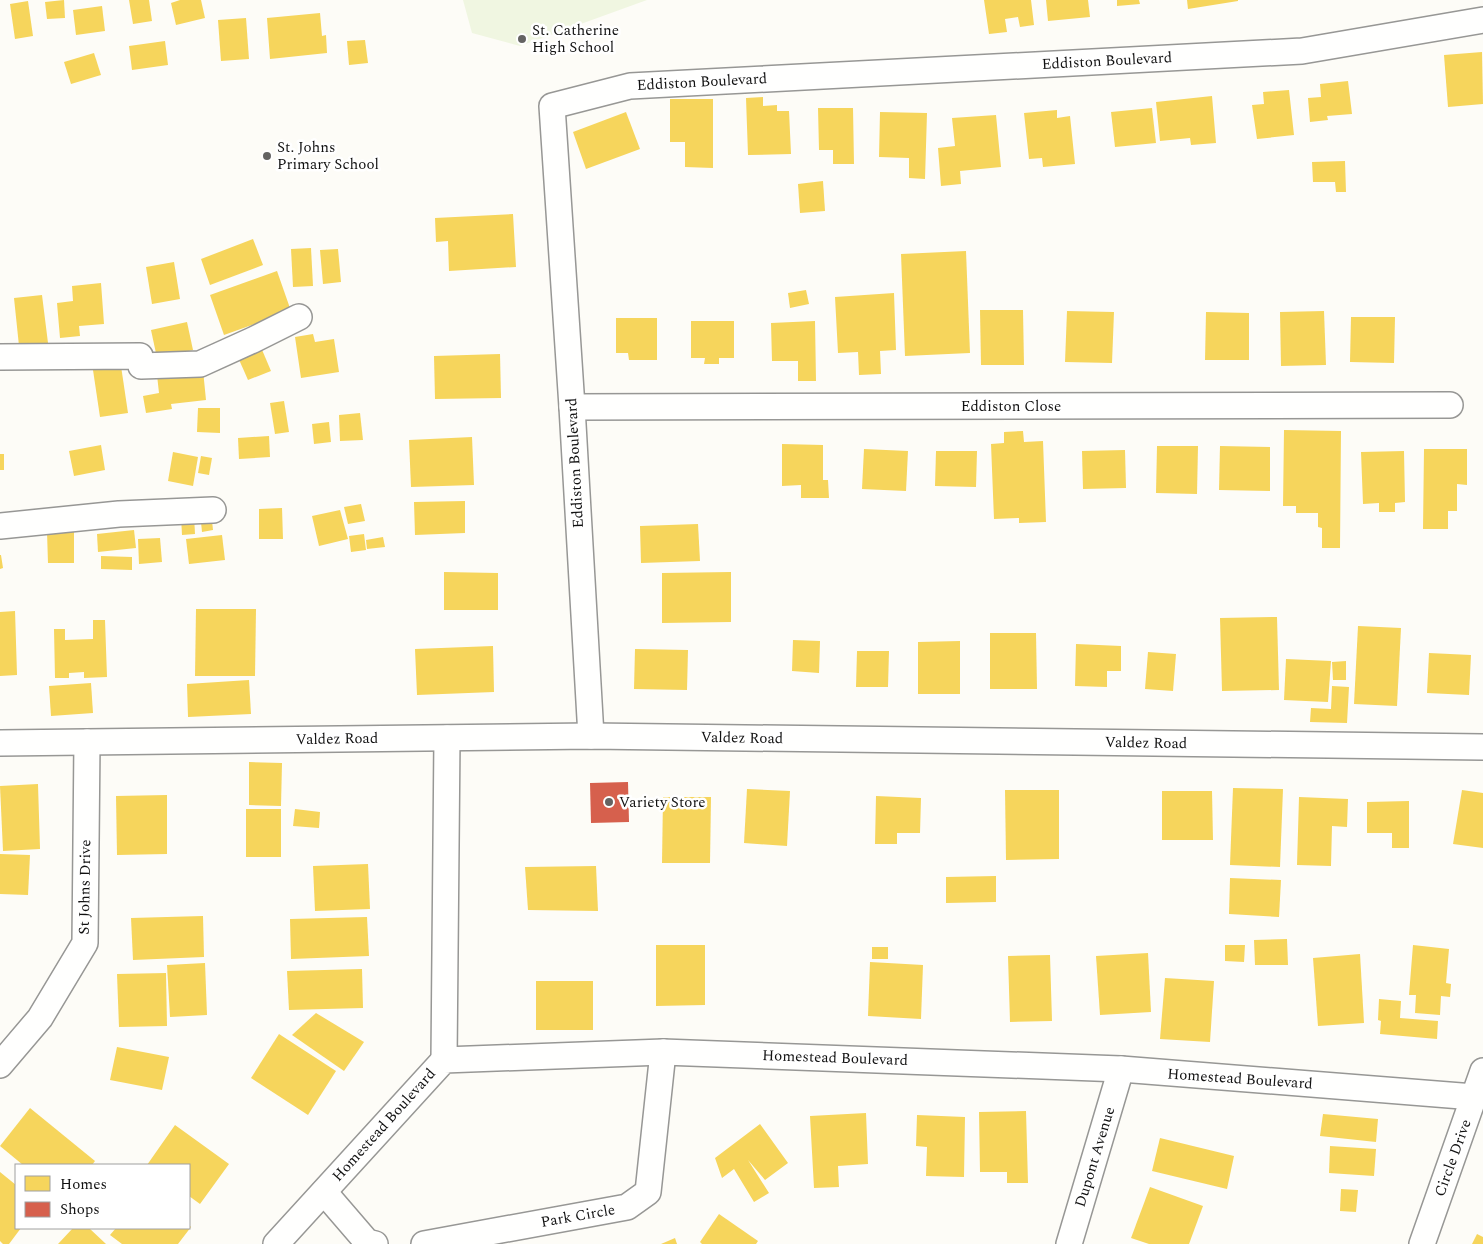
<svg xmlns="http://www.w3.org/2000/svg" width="1483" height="1244" viewBox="0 0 1483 1244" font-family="Spectral,serif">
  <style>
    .pitch { fill: #f0f6e1 }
    .homes { fill: #f6d55c }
    .shops { fill: #d6604d }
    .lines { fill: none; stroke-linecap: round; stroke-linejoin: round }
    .street-casing { stroke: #979795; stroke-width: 28 }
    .street { stroke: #fffffe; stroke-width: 25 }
    .poi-dot { fill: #646362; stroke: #fff; stroke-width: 2 }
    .labels { text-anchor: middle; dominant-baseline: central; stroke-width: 5; stroke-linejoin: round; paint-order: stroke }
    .poi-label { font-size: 15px; fill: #111; stroke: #fff; text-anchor: start }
    .street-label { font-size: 15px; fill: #111; stroke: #fff }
  </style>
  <rect width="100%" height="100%" fill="#fdfcf7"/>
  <polygon class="pitch" points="463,0 647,0 520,46 472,33"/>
  <g class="homes">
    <polygon points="64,0 65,18 47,19 45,2"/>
    <polygon points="129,0 149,0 152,21 133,24"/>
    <polygon points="180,0 201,0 205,18 176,25 171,3"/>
    <polygon points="984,0 1031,0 1034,25 1020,27 1018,17 1005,19 1007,32 989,34"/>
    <polygon points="1046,0 1088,0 1090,17 1048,21"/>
    <polygon points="1117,0 1139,0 1140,4 1117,6"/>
    <polygon points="1187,0 1238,0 1238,1 1188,9"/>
    <polygon points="28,1 33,36 15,39 10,4"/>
    <polygon points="102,6 105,31 76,35 73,10"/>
    <polygon points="320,13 322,36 326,35 327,53 270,59 267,18"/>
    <polygon points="246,18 249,59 221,61 218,20"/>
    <polygon points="365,40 368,63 349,65 347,41"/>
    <polygon points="165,41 168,65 132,70 129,46"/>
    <polygon points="1482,52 1483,104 1448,107 1444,55"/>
    <polygon points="94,53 101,75 71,84 64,62"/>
    <polygon points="1348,81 1352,114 1327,116 1328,120 1310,122 1308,98 1321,97 1320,84"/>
    <polygon points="1289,90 1294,135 1257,139 1252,105 1264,104 1263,92"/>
    <polygon points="1212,96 1216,143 1191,145 1190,138 1160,141 1156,102"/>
    <polygon points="763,97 763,106 777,105 777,111 789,111 791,154 748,155 746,98"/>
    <polygon points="670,99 713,99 713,168 685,167 685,142 670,142"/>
    <polygon points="818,108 853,108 854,164 833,164 833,150 819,150"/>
    <polygon points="1152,108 1156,143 1115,147 1111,112"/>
    <polygon points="1057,110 1057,118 1070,116 1075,164 1043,167 1042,158 1029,159 1024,113"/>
    <polygon points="626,112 640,149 586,169 573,132"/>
    <polygon points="880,112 927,113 925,179 909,178 909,158 879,157"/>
    <polygon points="996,115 1001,167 960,171 961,184 941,186 938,148 955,146 952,118"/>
    <polygon points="1345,161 1346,192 1336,192 1335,182 1313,182 1312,162"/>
    <polygon points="823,181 825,211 800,213 798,184"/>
    <polygon points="513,214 516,267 449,271 448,241 436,242 435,218"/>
    <polygon points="253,239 263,265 210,285 201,259"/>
    <polygon points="311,248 313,286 293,287 291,249"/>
    <polygon points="338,249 341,282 323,284 320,250"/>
    <polygon points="966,251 970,353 905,356 901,254"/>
    <polygon points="174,262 180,299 152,304 146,267"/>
    <polygon points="277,271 291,311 224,335 210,295"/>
    <polygon points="101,283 104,324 79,326 80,336 60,338 57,303 73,301 72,286"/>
    <polygon points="806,290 809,304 790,308 788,293"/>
    <polygon points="894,293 896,350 880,351 881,374 859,375 858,352 838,353 835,297"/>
    <polygon points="42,295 48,343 19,346 14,298"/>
    <polygon points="980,310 1023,310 1024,365 981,365"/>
    <polygon points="1067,311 1114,312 1112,363 1065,362"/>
    <polygon points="1324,311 1326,365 1281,366 1280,312"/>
    <polygon points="1206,312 1249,313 1249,360 1205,360"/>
    <polygon points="1351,317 1395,317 1394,363 1350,362"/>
    <polygon points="616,318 657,318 657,360 629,360 628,353 616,353"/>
    <polygon points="691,321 734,321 734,358 719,358 719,364 704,364 705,358 691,358"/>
    <polygon points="815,321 816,381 798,381 798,361 772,361 771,323"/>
    <polygon points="187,322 193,350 157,358 151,330"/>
    <polygon points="313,334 315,342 334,339 339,372 301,378 295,337"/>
    <polygon points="260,345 271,371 248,380 237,355"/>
    <polygon points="500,354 501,398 435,399 434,356"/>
    <polygon points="121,366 128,413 100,417 93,370"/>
    <polygon points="203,370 206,400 171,404 172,409 146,413 143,396 159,393 157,375"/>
    <polygon points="284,401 289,432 275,434 270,403"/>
    <polygon points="198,408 220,408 220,433 197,432"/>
    <polygon points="360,413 363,440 340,441 339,415"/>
    <polygon points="329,422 331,442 314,444 312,424"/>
    <polygon points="1284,430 1341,431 1340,548 1322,548 1322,528 1318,527 1318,513 1296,513 1296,506 1283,506"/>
    <polygon points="1023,431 1024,442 1043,441 1046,522 1019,523 1019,518 994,519 991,444 1004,443 1004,432"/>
    <polygon points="269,436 270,457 239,459 238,438"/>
    <polygon points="472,437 474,485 411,487 409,440"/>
    <polygon points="782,444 823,445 823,480 828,480 829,498 801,498 801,485 782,486"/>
    <polygon points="101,445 105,470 74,476 69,451"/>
    <polygon points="1157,446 1198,446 1197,494 1156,493"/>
    <polygon points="1220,446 1270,447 1270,491 1219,490"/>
    <polygon points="864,449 908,451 906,491 862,489"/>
    <polygon points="1424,449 1467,449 1467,485 1457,484 1457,511 1448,511 1448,529 1423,529"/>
    <polygon points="1125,450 1126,488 1083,489 1082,451"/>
    <polygon points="936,451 977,451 976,487 935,486"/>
    <polygon points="1404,451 1405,502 1395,503 1395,512 1379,512 1379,503 1363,504 1361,452"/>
    <polygon points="173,452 198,457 193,486 168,481"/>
    <rect x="0" y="454" width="4" height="16"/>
    <polygon points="201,456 212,458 209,475 198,473"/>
    <polygon points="465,501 465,533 415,535 414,502"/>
    <polygon points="361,504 365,521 348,524 344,507"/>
    <polygon points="282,508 283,539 259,539 259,509"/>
    <polygon points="340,510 348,539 319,546 312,516"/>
    <polygon points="194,515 195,534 182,535 181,516"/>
    <polygon points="212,521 213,530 202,532 201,522"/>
    <polygon points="698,524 700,561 641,563 640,526"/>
    <polygon points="134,530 136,548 98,552 97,534"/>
    <polygon points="74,531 74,563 48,563 47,532"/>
    <polygon points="364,534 366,550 351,552 349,536"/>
    <polygon points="222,535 225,560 189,564 186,539"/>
    <polygon points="383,537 385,547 367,549 366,540"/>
    <polygon points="160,538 162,562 139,564 138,539"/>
    <polygon points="0,555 1,555 3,568 0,569"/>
    <polygon points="101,556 132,557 132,570 101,569"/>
    <polygon points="444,572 498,573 498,610 444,610"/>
    <polygon points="731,572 731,622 662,623 662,573"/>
    <polygon points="196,609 256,609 255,676 195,676"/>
    <polygon points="15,611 17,675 0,676 0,612"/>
    <polygon points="1277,617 1279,690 1222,691 1220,618"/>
    <polygon points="93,620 105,620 107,677 84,678 84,672 69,673 69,678 55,678 54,629 65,629 65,640 93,639"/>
    <polygon points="1358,626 1401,628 1397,706 1354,704"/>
    <polygon points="990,633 1036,633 1037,689 990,689"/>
    <polygon points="793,640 820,641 819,673 792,671"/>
    <polygon points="960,641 960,694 918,694 918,642"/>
    <polygon points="1076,644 1121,646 1121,671 1107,671 1107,687 1075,686"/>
    <polygon points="493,646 494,692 417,695 415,649"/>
    <polygon points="635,649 688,650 687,690 634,689"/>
    <polygon points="857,651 889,651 888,687 856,687"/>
    <polygon points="1148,652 1176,654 1173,691 1145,689"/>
    <polygon points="1429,653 1471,655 1469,695 1427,693"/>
    <polygon points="1286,659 1331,661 1328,702 1284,700"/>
    <polygon points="1346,661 1346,680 1333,680 1332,662"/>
    <polygon points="249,680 251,714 188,717 187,684"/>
    <polygon points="91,683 93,713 51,716 49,686"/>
    <polygon points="1332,686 1349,687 1347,723 1310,722 1311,708 1331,709"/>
    <polygon points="249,762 282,763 281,806 249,805"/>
    <polygon points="38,784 40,849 3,851 0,786"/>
    <polygon points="1233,788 1283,789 1280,867 1230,865"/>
    <polygon points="747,789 790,791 787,846 744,843"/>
    <polygon points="1005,790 1059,790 1059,859 1006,860"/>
    <polygon points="1462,790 1483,793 1483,848 1453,844"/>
    <polygon points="1162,791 1212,791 1213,840 1162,840"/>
    <polygon points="167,795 167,854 117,855 116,796"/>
    <polygon points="876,796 921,798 920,833 897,833 897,844 875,844"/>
    <polygon points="663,797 711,797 710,863 662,863"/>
    <polygon points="1299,797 1348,799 1347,827 1332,826 1331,866 1297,865"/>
    <polygon points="1409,801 1409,848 1392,848 1392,833 1367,833 1367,802"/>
    <rect x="246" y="809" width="35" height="48"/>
    <polygon points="295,809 320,812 319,828 293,826"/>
    <polygon points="0,854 30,855 28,895 0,894"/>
    <polygon points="368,864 370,909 315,911 313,866"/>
    <polygon points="596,866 598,911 528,910 525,867"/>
    <polygon points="996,876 996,902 946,903 946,877"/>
    <polygon points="1230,878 1281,880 1279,917 1229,914"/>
    <polygon points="203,916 204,957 133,960 131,918"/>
    <polygon points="367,917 369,956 291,959 290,919"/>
    <polygon points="1287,939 1288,965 1255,965 1254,940"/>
    <polygon points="656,945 705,945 705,1005 656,1006"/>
    <polygon points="1225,945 1245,945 1244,962 1225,961"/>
    <polygon points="1413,945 1449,949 1446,983 1451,984 1450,997 1441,996 1440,1015 1415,1013 1416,995 1409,995"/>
    <rect x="872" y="947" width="16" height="12"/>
    <polygon points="1148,953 1151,1012 1100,1015 1096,956"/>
    <polygon points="1360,954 1364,1023 1318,1026 1313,958"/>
    <polygon points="1050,955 1052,1021 1010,1022 1008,956"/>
    <polygon points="870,962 923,965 921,1019 868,1016"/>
    <polygon points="205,963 207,1015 170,1017 167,965"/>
    <polygon points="362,969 363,1008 289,1010 287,971"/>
    <polygon points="166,973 167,1026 119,1027 117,974"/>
    <polygon points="1165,978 1214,981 1210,1042 1160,1039"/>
    <rect x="536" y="981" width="57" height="49"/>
    <polygon points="1379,999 1401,1001 1400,1018 1438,1021 1437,1039 1380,1034 1381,1021 1378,1020"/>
    <polygon points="316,1013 364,1042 344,1071 292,1035"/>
    <polygon points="279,1034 336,1071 308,1115 251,1078"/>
    <polygon points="117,1047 169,1057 162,1090 110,1080"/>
    <polygon points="30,1108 95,1161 92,1165 23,1165 0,1146"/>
    <polygon points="1026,1111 1028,1183 1007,1183 1007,1172 980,1172 979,1112"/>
    <polygon points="866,1113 868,1164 838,1166 839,1187 814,1188 810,1116"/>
    <polygon points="1323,1114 1378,1119 1376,1142 1320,1136"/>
    <polygon points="917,1115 965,1117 964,1177 926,1176 927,1147 916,1146"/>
    <polygon points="760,1124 788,1163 765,1180 748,1160 769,1193 754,1202 734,1169 722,1178 715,1158"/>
    <polygon points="175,1125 229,1164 200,1204 189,1196 189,1165 147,1165"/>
    <polygon points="1160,1138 1234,1156 1227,1189 1152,1171"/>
    <polygon points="1330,1146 1376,1149 1374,1176 1329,1173"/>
    <polygon points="0,1172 16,1185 16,1228 21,1228 9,1244 3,1244 0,1241"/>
    <polygon points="1150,1187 1203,1206 1189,1244 1149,1244 1131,1238"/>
    <polygon points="1341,1189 1358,1190 1356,1212 1340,1211"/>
    <polygon points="719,1214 758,1241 756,1244 702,1244 700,1242"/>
    <polygon points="189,1225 191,1227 178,1244 122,1244 110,1235 116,1228 189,1228"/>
    <polygon points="73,1228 89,1228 106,1244 58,1244"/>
    <polygon points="1477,1234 1483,1237 1483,1244 1472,1244"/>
    <polygon points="675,1238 677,1244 661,1244"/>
  </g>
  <polygon class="shops" points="628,782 629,822 591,823 590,783"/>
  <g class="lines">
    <g class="street-casing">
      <g id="street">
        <polyline points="0,357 140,356 141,366 200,364 253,340 299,317"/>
        <polyline points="572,407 1450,405"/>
        <polyline points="0,526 119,514 213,510"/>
        <polyline points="591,736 572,407 552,106 630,86 1302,51 1483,20"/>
        <polyline points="0,743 591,736 1483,747"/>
        <polyline points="444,1060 447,738"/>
        <polyline points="0,1065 40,1018 85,943 87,742"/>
        <polyline points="324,1192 367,1242 375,1244"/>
        <polyline points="276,1244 444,1060 663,1052 1121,1069 1474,1097"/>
        <polyline points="424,1244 627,1207 648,1192 663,1052"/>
        <polyline points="1069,1244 1121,1069"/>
        <polyline points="1422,1244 1483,1071"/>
      </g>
    </g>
    <use href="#street" class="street"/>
  </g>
  <g class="poi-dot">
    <circle cx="522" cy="39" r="5"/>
    <circle cx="267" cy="156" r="5"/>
    <circle cx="609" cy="802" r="5"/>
  </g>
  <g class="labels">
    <g class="poi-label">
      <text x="532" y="30">St. Catherine<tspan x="532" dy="17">High School</tspan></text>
      <text x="277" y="147">St. Johns<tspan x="277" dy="17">Primary School</tspan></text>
      <text x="619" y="802">Variety Store</text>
    </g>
    <g class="street-label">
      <text transform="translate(1107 61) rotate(-3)">Eddiston Boulevard</text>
      <text transform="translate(702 82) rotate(-3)">Eddiston Boulevard</text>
      <text x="1011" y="406">Eddiston Close</text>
      <text transform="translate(575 463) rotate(-93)">Eddiston Boulevard</text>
      <text transform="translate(742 738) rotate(1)">Valdez Road</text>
      <text transform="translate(337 739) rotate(-1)">Valdez Road</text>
      <text transform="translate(1146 743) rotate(1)">Valdez Road</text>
      <text transform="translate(85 887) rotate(-89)">St Johns Drive</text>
      <text transform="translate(835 1058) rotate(2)">Homestead Boulevard</text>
      <text transform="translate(1240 1079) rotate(4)">Homestead Boulevard</text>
      <text transform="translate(384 1125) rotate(-48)">Homestead Boulevard</text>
      <text transform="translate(1095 1157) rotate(-73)">Dupont Avenue</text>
      <text transform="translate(1453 1158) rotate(-70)">Circle Drive</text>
      <text transform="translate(578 1216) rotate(-10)">Park Circle</text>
    </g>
  </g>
  <rect x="15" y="1164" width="175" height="65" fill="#ffffff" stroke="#a0a0a0"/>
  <rect x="25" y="1176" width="25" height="15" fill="#f6d55c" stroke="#a0a0a0"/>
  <text x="60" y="1189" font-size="15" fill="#111111">Homes</text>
  <rect x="25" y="1202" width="25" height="15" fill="#d6604d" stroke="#a0a0a0"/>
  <text x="60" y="1214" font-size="15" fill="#111111">Shops</text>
</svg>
